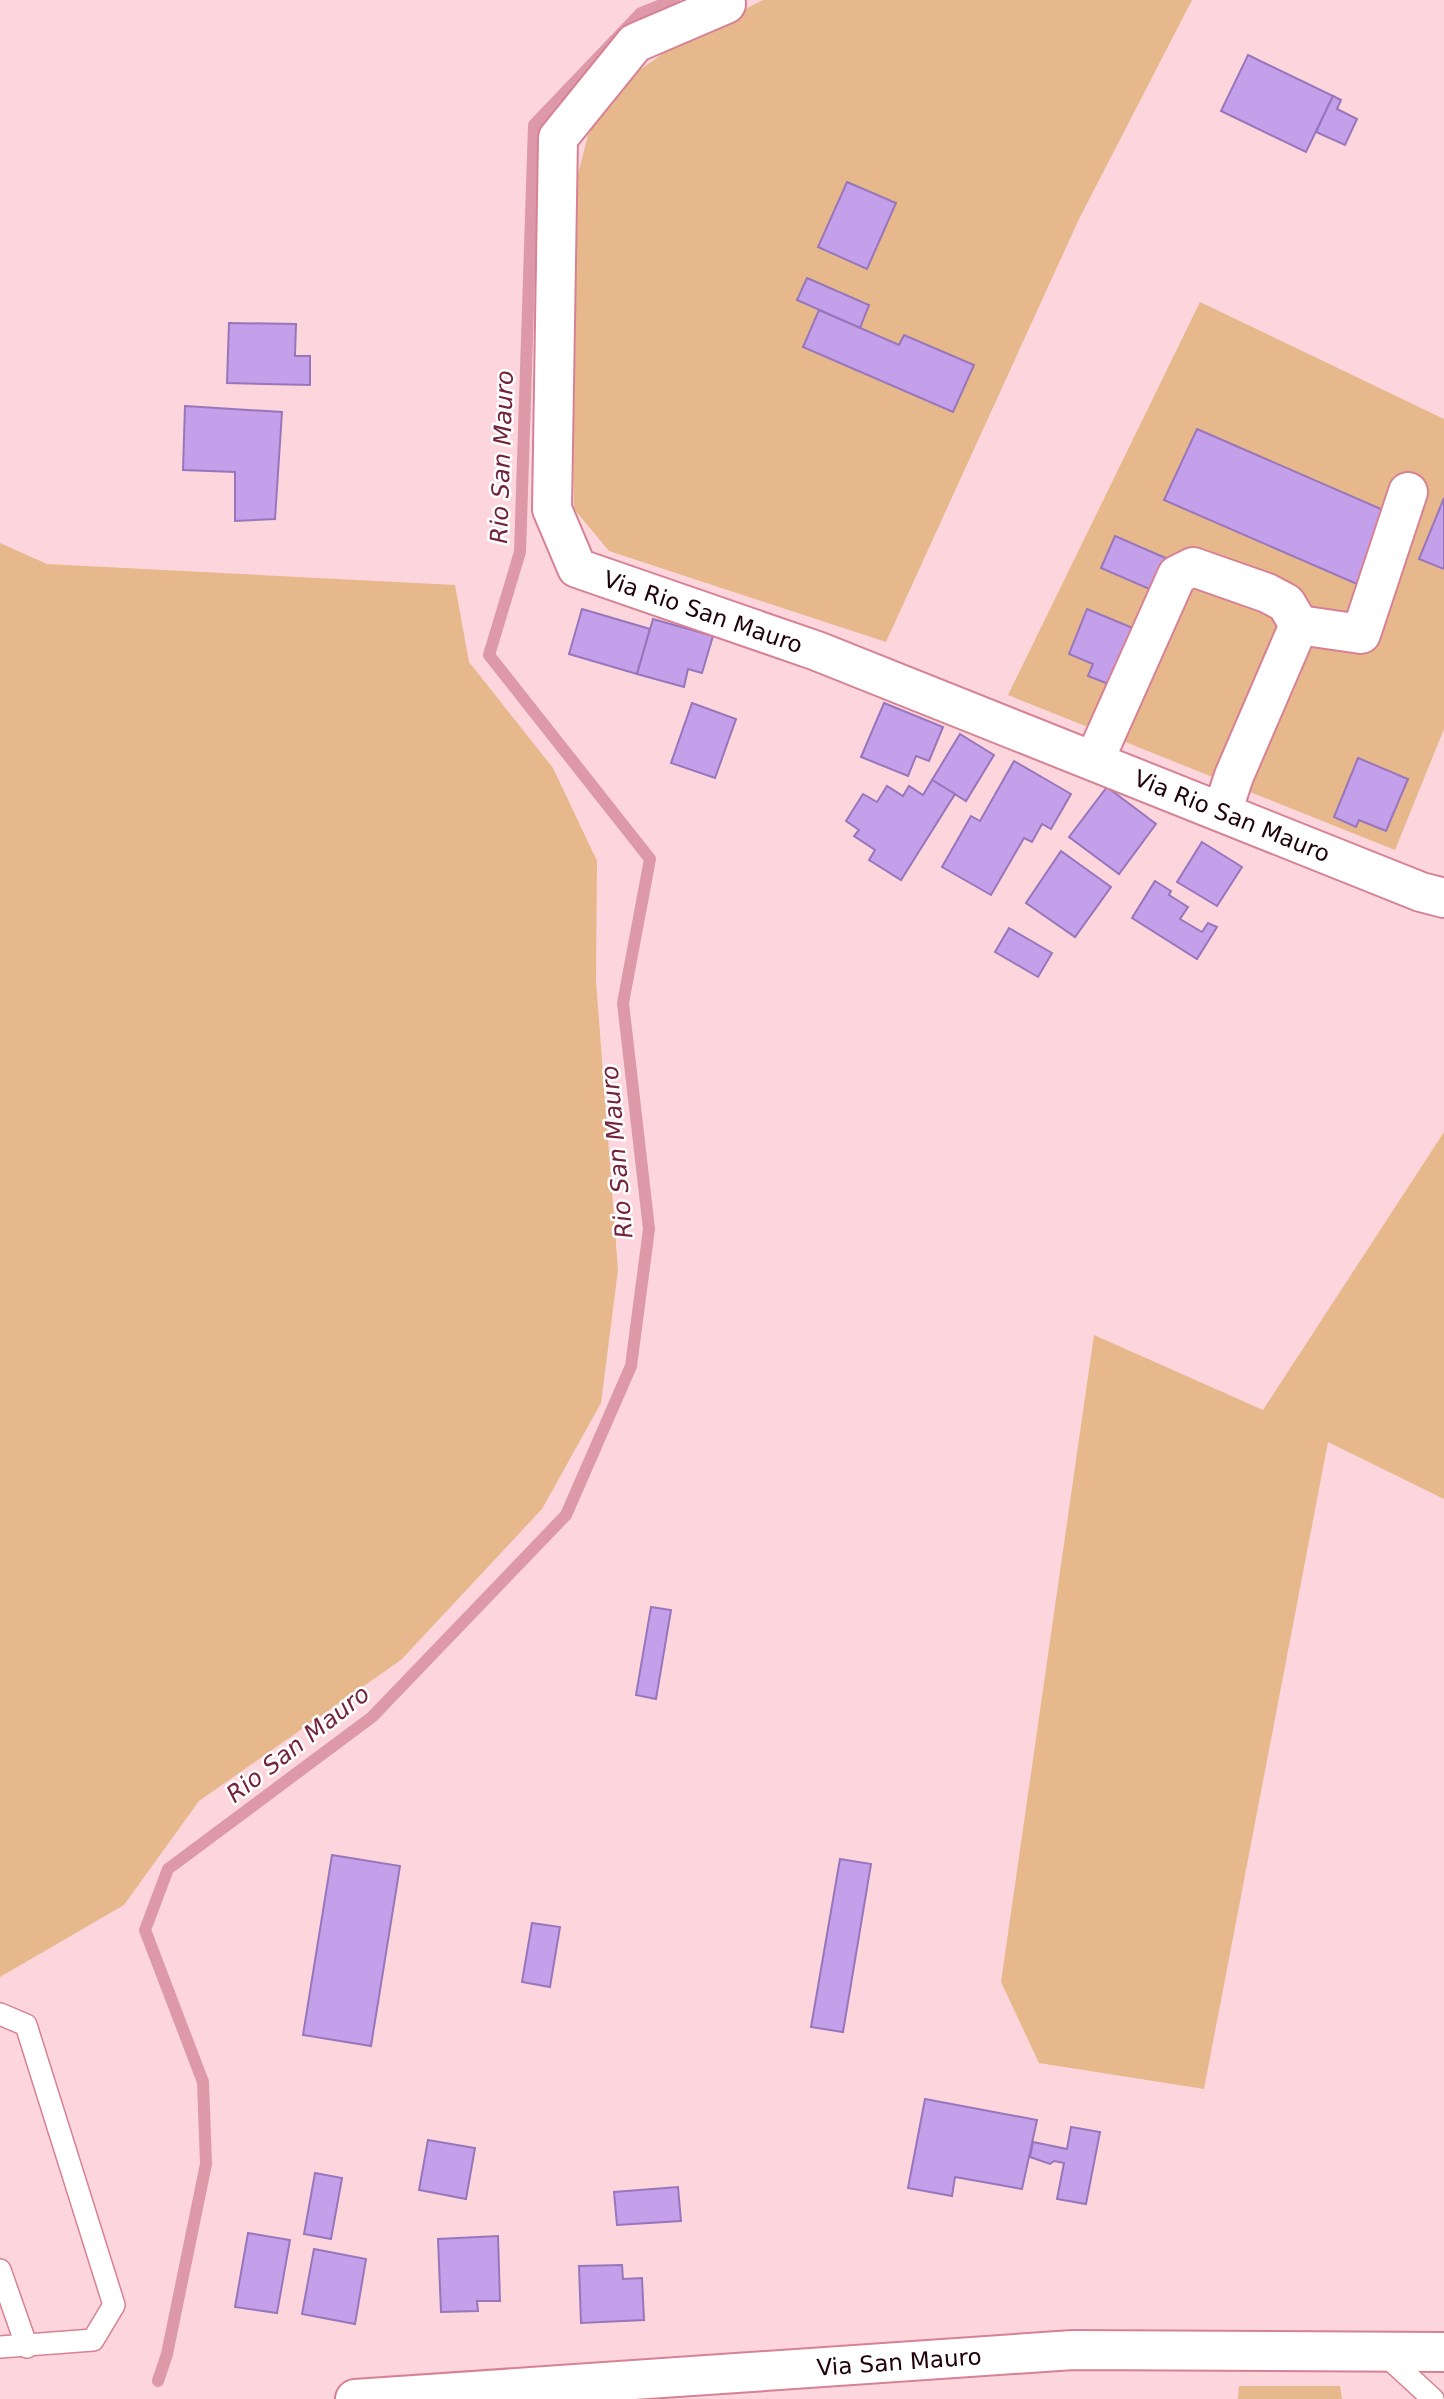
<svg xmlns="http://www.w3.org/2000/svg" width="1444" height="2399" viewBox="0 0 1444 2399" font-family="'DejaVu Sans',sans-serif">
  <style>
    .green { fill: #e6b88b }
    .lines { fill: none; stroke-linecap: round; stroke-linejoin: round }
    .stream { stroke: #dd99a7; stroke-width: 12 }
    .building { fill: #c3a0e9; stroke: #9876bc; stroke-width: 2 }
    .service-casing { stroke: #d78194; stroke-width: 24 }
    .minor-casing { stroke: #d78194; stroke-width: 42 }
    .secondary-casing { stroke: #d78194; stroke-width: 42 }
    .service { stroke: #fff; stroke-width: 21 }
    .minor { stroke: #fff; stroke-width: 38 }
    .secondary { stroke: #fff; stroke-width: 38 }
    .labels { text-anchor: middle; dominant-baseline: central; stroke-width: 5; stroke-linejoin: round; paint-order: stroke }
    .street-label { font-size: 23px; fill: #1d0208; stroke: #fff }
    .water-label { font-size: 24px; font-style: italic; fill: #73233b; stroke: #fff }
  </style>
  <rect width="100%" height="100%" fill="#fcd6dc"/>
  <g class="green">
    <polygon points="763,0 1192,0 1079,219 886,642 609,551 574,509 569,210 588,135 618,85 684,39"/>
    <polygon points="1200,302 1444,419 1444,729 1395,850 1008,695"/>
    <polygon points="0,543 47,564 455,585 469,662 553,768 597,861 596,981 618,1270 601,1403 542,1509 401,1660 199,1801 124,1905 0,1977"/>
    <polygon points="1444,1132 1444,1499 1328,1442 1204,2089 1039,2063 1001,1982 1094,1335 1263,1410"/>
    <polygon points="1239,2386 1340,2386 1342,2399 1238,2399"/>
  </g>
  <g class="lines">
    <polyline class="stream" points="158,2381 167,2354 206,2164 203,2082 145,1930 168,1869 372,1717 566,1515 631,1366 649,1229 623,1003 650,859 489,655 520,552 534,125 641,13 674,0"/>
  </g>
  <g class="building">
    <polygon points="1248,55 1333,96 1306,152 1221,111"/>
    <polygon points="1333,96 1341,100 1337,109 1357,119 1345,145 1316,132"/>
    <polygon points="847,182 896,203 867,269 818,247"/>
    <polygon points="807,278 869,305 860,328 797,300"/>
    <polygon points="819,310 899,345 904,335 974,365 953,412 803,347"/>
    <polygon points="229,323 296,324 295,356 310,356 310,385 227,383"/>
    <polygon points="185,406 282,412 275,519 235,521 235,472 183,470"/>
    <polygon points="1197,429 1390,513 1357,584 1164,500"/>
    <polygon points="1444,498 1444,569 1419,559"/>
    <polygon points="1115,536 1168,559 1154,591 1101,568"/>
    <polygon points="582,609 650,629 637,674 569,654"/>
    <polygon points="1087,609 1140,631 1116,687 1088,676 1093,664 1069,654"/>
    <polygon points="653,619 713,636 702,673 688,669 684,687 637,674"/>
    <polygon points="692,703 736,719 715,778 671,763"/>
    <polygon points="884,703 943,727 929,761 916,756 908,776 861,757"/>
    <polygon points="960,734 994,755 966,801 932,780"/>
    <polygon points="1358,758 1408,779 1386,831 1359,820 1356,827 1334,817"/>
    <polygon points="1014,761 1071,794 1051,829 1042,824 1032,842 1024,838 991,895 942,867 971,816 980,821"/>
    <polygon points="932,780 955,794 901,880 869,860 875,850 854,836 859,830 846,821 863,794 877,802 887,786 903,796 909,786 923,795"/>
    <polygon points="1107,787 1156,824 1119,874 1069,837"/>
    <polygon points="1202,842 1242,867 1217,906 1177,882"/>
    <polygon points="1061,851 1111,887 1075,937 1026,903"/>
    <polygon points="1155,881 1171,891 1169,895 1188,907 1180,919 1202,932 1208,923 1217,927 1197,959 1132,918"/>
    <polygon points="1009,928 1052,953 1038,977 995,952"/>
    <polygon points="651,1607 671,1610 656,1699 636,1695"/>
    <polygon points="332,1855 400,1866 371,2046 303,2035"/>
    <polygon points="840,1859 871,1864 843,2032 811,2027"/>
    <polygon points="532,1923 560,1927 550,1987 522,1982"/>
    <polygon points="925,2099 1037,2120 1022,2189 955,2177 952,2196 908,2188"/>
    <polygon points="1071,2127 1100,2132 1086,2204 1057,2199 1064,2163 1054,2161 1050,2164 1030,2157 1033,2142 1067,2149"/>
    <polygon points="428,2140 475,2148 466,2199 419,2190"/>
    <polygon points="315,2173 342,2178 331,2239 304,2234"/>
    <polygon points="678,2187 681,2221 617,2225 614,2192"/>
    <polygon points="248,2233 290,2240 277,2313 235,2307"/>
    <polygon points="498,2236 500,2301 477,2301 478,2311 441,2312 438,2239"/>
    <polygon points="314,2249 366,2259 355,2324 302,2314"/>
    <polygon points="622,2265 623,2279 642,2278 644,2320 581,2323 579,2266"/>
  </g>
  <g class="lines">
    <g class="service-casing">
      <g id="service">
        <polyline points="0,2014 26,2025 114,2305 93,2340 0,2347"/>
        <polyline points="0,2270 27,2347"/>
        <polyline points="1383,2353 1433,2399"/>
      </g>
    </g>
    <g class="minor-casing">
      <g id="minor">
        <polyline points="724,0 726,4 635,43 558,138 552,509 577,568 817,651 1421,892 1444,898"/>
        <polyline points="1094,761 1177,575 1193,567 1267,593 1286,603 1299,625"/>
        <polyline points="1222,812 1234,776 1299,625 1361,634 1408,492"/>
      </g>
    </g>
    <g class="secondary-casing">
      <polyline id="secondary" points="355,2399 1073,2350 1444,2352"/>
    </g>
    <use href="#service" class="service"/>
    <use href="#minor" class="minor"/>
    <use href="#secondary" class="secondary"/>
  </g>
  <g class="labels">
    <g class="street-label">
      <text transform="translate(703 612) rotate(19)">Via Rio San Mauro</text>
      <text transform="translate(1232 816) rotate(22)">Via Rio San Mauro</text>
      <text transform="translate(899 2362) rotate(-4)">Via San Mauro</text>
    </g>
    <g class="water-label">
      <text transform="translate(502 457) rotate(-88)">Rio San Mauro</text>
      <text transform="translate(617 1152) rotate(-95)">Rio San Mauro</text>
      <text transform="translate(298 1744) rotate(-38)">Rio San Mauro</text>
    </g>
  </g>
</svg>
